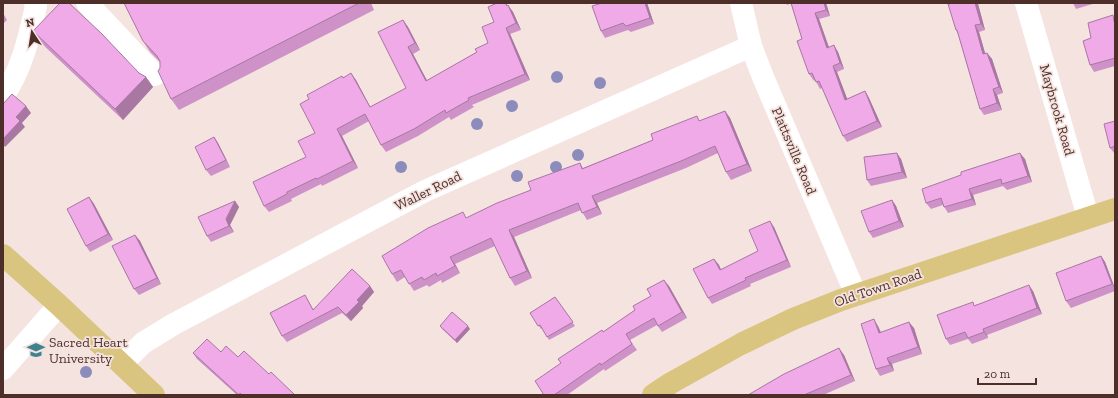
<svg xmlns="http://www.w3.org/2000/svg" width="1118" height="398" viewBox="0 0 1118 398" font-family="'Zilla Slab',serif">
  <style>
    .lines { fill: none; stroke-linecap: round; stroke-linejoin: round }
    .minor { stroke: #fff; stroke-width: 22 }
    .major { stroke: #dac580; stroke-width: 22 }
    .tree { fill: #8b8cbb }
    .wall { fill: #ce92c8 }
    .shaded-wall { fill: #a877a2 }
    .building { fill: #f0aae8; stroke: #a877a2 }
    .labels { text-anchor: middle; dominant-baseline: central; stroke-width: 3.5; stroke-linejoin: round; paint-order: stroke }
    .street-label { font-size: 14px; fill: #4e2e28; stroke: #f5e3e0 }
    .poi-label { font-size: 14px; fill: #4e2e28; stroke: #f5e3e0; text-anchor: start }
  </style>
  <rect width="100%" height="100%" fill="#f5e3e0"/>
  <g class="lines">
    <g class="minor">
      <polyline points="87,3 155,75"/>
      <polyline points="741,3 751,46 763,77 856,295"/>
      <polyline points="1026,3 1088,217"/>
      <path d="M3,96C22,70 29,37 36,6L35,3"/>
      <polyline points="122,364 143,343 174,324 425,191 751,46"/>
      <polyline points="3,369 59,305"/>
    </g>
    <g class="major">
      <polyline points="3,255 59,305 154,395"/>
      <polyline points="653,395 671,383 741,344 793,319 841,300 1115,209"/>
    </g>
  </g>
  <g class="tree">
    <circle cx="557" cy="77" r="6"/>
    <circle cx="600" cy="83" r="6"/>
    <circle cx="512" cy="106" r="6"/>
    <circle cx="477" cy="124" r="6"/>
    <circle cx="578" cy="155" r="6"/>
    <circle cx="401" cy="167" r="6"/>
    <circle cx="556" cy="167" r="6"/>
    <circle cx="517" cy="176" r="6"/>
    <circle cx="86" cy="372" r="6"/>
  </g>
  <g class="wall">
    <polygon points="124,3 371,3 374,10 179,110 171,99 160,62 150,52 143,41"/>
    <polygon points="497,3 506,3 513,12 521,30 510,34 530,80 472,105 474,107 451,120 449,117 418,136 386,152 381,145 369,121 342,136 358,168 322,186 321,184 291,199 292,201 269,212 264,206 306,157 315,133 309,99 343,77 356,80 370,107 406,88 403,20 408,27 420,50 413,54 427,81 477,52 488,43 494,22"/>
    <polygon points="647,3 654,24 631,32 628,30 605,38 601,31"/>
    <polygon points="786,3 826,3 830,16 819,19 829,47 838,52 844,69 837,72 847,99 865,91 869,98 882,127 847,142 843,136 822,88 820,89 815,80 814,81 809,74 802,39 791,3 787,5"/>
    <polygon points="1073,3 1096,3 1076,9"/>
    <polygon points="978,4 985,30 979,32 985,53 987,53 992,59 1003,93 997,95 1002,110 984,115 980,109 958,34 956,30"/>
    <polygon points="3,13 7,20 3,24"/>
    <polygon points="1115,18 1115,66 1094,72 1090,65 1091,38"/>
    <polygon points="33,31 139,73 146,77 153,87 123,120 40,42"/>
    <polygon points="725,111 730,118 752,171 731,180 726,172 718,153 686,168 597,203 602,214 587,220 581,210 514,237 532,278 515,286 510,278 495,246 455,264 460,273 442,283 441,280 429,287 427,285 414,291 405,277 397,282 392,274 467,218 531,190 580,163 583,168"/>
    <polygon points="1115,121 1115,154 1110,148"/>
    <polygon points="214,137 218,143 230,167 211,176 206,170"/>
    <polygon points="901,159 907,178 871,186 867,180"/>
    <polygon points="1025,159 1032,182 1007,190 1003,186 973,195 976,205 948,213 943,205 931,209 926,203"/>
    <polygon points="89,197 94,204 113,240 90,252 86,246"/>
    <polygon points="892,200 896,206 904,227 873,238 869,232"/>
    <polygon points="235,201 239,207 230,225 234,232 211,242 207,236"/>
    <polygon points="774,227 791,267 750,284 751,286 712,304 708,298 714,259 719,265 721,270 758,251"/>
    <polygon points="135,235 140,241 161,284 139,295 134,289"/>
    <polygon points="1101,256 1105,262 1115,288 1115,291 1071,308 1066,301"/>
    <polygon points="370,286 374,292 362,306 363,308 351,321 342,313 287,342 282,336 305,295 313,309"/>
    <polygon points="669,286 687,318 662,332 657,325 630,340 637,350 605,371 604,369 567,395 544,395 561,363 603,332 635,310 651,296"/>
    <polygon points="1033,291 1042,314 987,335 988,338 972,344 968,339 950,345 946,339 975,305"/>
    <polygon points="555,297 575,326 549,340 542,328 541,329 530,313"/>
    <polygon points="440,326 470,329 457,343 442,329"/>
    <polygon points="878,326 881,332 914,328 922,354 892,364 894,371 880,376 876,369"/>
    <polygon points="221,352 238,357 269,374 295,395 237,395 197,359 193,353"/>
    <polygon points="844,355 855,381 823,395 748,395"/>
  </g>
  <g class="shaded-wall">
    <polygon points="645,3 647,3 654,24 650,18"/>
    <polygon points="824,3 826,3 830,16 826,10"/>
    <polygon points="975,3 977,3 978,4 985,30 981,24"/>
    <polygon points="508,5 513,12 521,30 516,23"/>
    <polygon points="815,13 819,19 831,54 827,48"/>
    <polygon points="403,20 408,27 420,50 415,43"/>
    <polygon points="975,25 979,32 987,60 983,54"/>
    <polygon points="506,28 510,34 530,80 525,74"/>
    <polygon points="834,45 838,52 844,69 840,63"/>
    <polygon points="408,47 413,54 431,88 426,81"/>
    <polygon points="987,53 992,59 1003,93 999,87"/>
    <polygon points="833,66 837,72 850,106 845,100"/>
    <polygon points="351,73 356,80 374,114 370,107"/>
    <polygon points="146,77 153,87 123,120 115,109"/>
    <polygon points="993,89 997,95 1002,110 997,103"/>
    <polygon points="865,91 869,98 882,127 877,121"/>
    <polygon points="26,106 31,113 22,123 25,127 5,147 3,144 3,139 16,117"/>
    <polygon points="725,111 730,118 752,171 747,164"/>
    <polygon points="337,129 342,136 358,168 353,161"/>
    <polygon points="214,137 218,143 230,167 226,160"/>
    <polygon points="897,153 901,159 907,178 902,172"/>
    <polygon points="1020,153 1025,159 1032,182 1028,176"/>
    <polygon points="969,189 973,195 976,205 972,199"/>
    <polygon points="592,196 597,203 602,214 597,207"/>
    <polygon points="89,197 94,204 113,240 108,234"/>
    <polygon points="892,200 896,206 904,227 899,221"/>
    <polygon points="235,201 239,207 230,225 234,232 229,226 226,219"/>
    <polygon points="770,221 774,227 791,267 787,260"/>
    <polygon points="509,230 514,237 532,278 527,271"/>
    <polygon points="135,235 140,241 161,284 157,278"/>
    <polygon points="1101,256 1105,262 1115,289 1112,284"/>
    <polygon points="450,257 455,264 460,273 455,266"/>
    <polygon points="714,259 719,265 724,277 720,270"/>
    <polygon points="664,280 669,286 687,318 682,312"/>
    <polygon points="1029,285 1033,291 1042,314 1037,308"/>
    <polygon points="370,286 374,292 362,306 363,308 351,321 346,315 357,300"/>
    <polygon points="874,319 878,326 883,339 879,333"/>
    <polygon points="909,322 914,328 922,354 918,347"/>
    <polygon points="468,326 470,329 457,343 455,340"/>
    <polygon points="983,329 987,335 988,338 984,332"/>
    <polygon points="839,348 844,355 855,381 851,375"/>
    <polygon points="887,358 892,364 894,371 890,365"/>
  </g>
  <g class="building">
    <polygon points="60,3 69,3 102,34 139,73 146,77 115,109 33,31"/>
    <polygon points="124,3 359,3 171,99 158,71 160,68 160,61 157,56 143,41"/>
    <polygon points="497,3 505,3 507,6 508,5 516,23 506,28 525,74 468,98 469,100 446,113 445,110 414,129 381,145 365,114 337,129 353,161 317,179 316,178 287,192 287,194 264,206 253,182 306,157 298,141 315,133 300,104 309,99 307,95 342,76 343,78 351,73 370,107 406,88 378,32 403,20 415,43 408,47 426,81 477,52 475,49 488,43 482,27 494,22 488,7"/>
    <polygon points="602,3 645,3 650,18 626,26 623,23 601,31 592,6"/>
    <polygon points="791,3 824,3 826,10 815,13 827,48 834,45 840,63 833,66 845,100 865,91 877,121 843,136 819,81 816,82 812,73 809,74 797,41 802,39"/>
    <polygon points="949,3 975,3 981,24 975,25 983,54 987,53 999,87 993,89 997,103 980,109 957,30 956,30 948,4 950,4"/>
    <polygon points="1113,15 1115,26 1115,58 1090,65 1083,41 1091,38 1088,23"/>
    <polygon points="12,94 26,106 16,117 20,121 3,139 3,104"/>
    <polygon points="725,111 747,164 726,172 715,146 681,161 592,196 597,207 582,213 578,203 509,230 527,271 510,278 491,238 450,257 455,266 437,276 436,273 424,280 422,277 409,284 401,270 392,274 382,256 428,228 463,212 466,218 497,203 531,190 528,182 580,163 582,169 653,140 651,134 697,116 699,121"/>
    <polygon points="1115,121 1115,146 1110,148 1104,124"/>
    <polygon points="214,137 226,160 206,170 195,147"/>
    <polygon points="897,153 902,172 867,180 864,157"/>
    <polygon points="1020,153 1028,176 1002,184 1001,179 969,189 972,199 944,207 941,198 926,203 922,189 961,175 961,172"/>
    <polygon points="89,197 108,234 86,246 67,209"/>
    <polygon points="892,200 899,221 869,232 861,211"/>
    <polygon points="235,201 226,219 229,226 207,236 198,217"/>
    <polygon points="770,221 787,260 745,278 746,280 708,298 693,269 714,259 720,270 758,251 749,230"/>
    <polygon points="135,235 157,278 134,289 112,246"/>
    <polygon points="1101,256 1112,284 1066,301 1056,273"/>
    <polygon points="352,269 370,286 357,300 359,302 346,315 338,307 282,336 270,313 305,295 313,310"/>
    <polygon points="664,280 682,312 658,326 654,318 626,334 632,344 601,365 600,363 554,395 544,395 535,381 561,363 558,359 602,330 603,332 635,310 633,306 651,296 647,289"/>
    <polygon points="1029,285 1037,308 983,329 984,332 968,338 965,332 946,339 937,315 973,302 974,306"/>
    <polygon points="555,297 573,322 547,337 540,325 538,326 530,313"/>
    <polygon points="452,312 468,326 455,340 440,326"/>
    <polygon points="874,319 879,333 909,322 918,347 887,358 890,365 876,369 861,324"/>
    <polygon points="207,339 221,352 226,346 238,357 244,351 269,374 271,372 295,395 242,395 240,393 239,395 193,353"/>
    <polygon points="839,348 851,375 804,395 748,395 784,374"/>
  </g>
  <defs>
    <g id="university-bare" transform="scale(1.38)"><path d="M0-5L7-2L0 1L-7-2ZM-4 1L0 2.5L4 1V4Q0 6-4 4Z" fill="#3e838f" stroke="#f5e3e0" stroke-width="2.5" paint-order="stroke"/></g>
  </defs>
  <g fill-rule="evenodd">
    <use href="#university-bare" x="36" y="350"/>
  </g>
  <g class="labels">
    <g class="street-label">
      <text transform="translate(1057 110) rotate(74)">Maybrook Road</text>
      <text transform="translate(794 151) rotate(67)">Plattsville Road</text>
      <text transform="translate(428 191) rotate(-26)">Waller Road</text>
      <text transform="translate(878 288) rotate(-19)">Old Town Road</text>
    </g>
    <g class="poi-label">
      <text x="49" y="342">Sacred Heart<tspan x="49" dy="16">University</tspan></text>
    </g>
  </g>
  <rect width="1118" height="398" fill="none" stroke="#4e2e28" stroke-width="8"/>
  <g transform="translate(32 32) rotate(348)" stroke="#f5e3e0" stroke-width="3" paint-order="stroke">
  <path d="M0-3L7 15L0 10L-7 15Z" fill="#4e2e28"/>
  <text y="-6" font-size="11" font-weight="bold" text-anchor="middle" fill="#4e2e28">N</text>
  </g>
  <path d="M978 378v6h58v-6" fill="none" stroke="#4e2e28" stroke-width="2"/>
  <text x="984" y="378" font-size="12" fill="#4e2e28" stroke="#f5e3e0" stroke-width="3" paint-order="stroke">20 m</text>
</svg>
